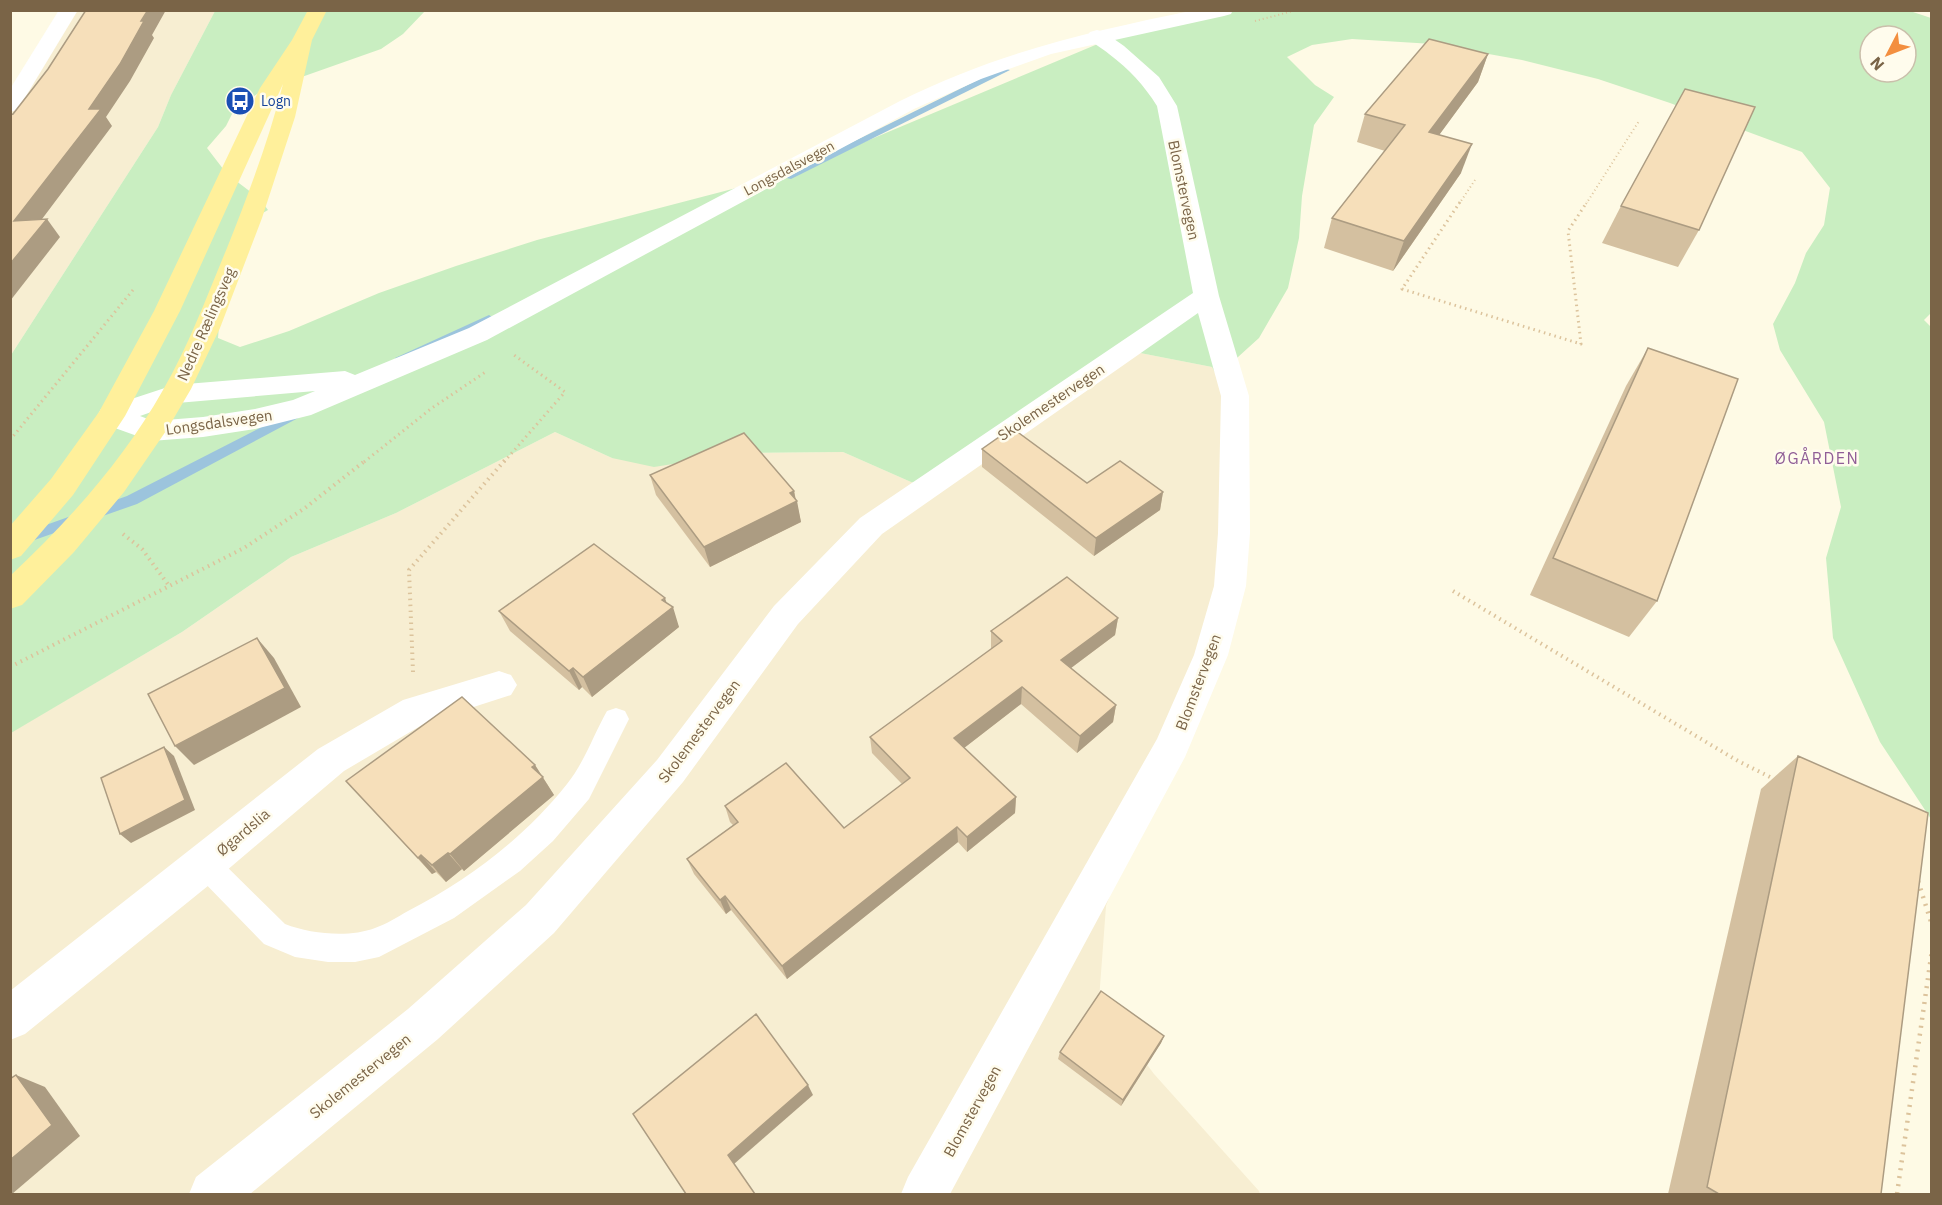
<svg xmlns="http://www.w3.org/2000/svg" width="1942" height="1205" viewBox="0 0 1942 1205" font-family="'IBM Plex Sans',sans-serif">
  <style>
    .residential { fill: #f7eed2 }
    .green { fill: #c9eec1; fill-rule: evenodd }
    .lines { fill: none; stroke-linecap: round; stroke-linejoin: round }
    .stream { fill: #9cc4dd; fill-rule: evenodd }
    .path-far3 { stroke: #dcc39c; stroke-width: 2; stroke-dasharray: 1 3; stroke-linecap: butt }
    .path-far2 { stroke: #dcc39c; stroke-width: 3; stroke-dasharray: 1.5 4; stroke-linecap: butt }
    .path-far1 { stroke: #dcc39c; stroke-width: 4; stroke-dasharray: 1.5 4.5; stroke-linecap: butt }
    .path { stroke: #dcc39c; stroke-width: 4.5; stroke-dasharray: 2 6; stroke-linecap: butt }
    .lane { fill: #fff; fill-rule: evenodd }
    .street { fill: #fff; fill-rule: evenodd }
    .secondary { fill: #fff; fill-rule: evenodd }
    .primary { fill: #fff09b; fill-rule: evenodd }
    .wall { fill: #d4c0a0 }
    .shaded-wall { fill: #ac9c82 }
    .building { fill: #f6dfba; stroke: #ac9c82; stroke-width: 1.5 }
    .labels { text-anchor: middle; dominant-baseline: central; stroke-width: 5; stroke-linejoin: round; paint-order: stroke }
    .far-transit-label { font-size: 14px; fill: #164399; stroke: #fffced; text-anchor: start }
    .far-street-label { font-size: 14px; fill: #7a6447; stroke: #fffced }
    .street-label { font-size: 15px; fill: #7a6447; stroke: #fffced }
    .neighbourhood-label { font-size: 16px; letter-spacing: 1.5px; fill: #905e97; stroke: #fffced }
  </style>
  <rect width="100%" height="100%" fill="#fefae5"/>
  <g class="residential">
    <polygon points="74,11 215,11 171,95 158,127 11,355 11,107"/>
    <polygon points="1135,352 1212,367 1232,396 1225,584 1106,906 1099,1000 1154,1074 1259,1191 1260,1194 11,1194 10,733 182,632 291,557 396,513 555,432 612,458 742,453 843,452 911,482 934,487"/>
  </g>
  <path class="green" d="M1907,10L1931,18L1932,312L1924,320L1932,328L1931,819L1880,742L1833,638L1826,558L1841,507L1824,422L1780,350L1773,324L1795,283L1806,253L1824,225L1830,188L1802,152L1670,103L1598,79L1522,60L1433,44L1352,39L1312,45L1287,57L1315,85L1334,97L1314,125L1302,196L1299,238L1288,288L1259,338L1217,376L1212,367L1135,352L934,487L911,482L843,452L742,453L654,467L612,458L555,432L396,513L291,557L182,632L11,733V355L158,127L171,95L215,11H425L403,34L381,49L262,91L235,108L226,126L207,148L227,174L260,199L268,210L254,218L222,289L218,338L240,347L289,331L379,293L456,266L537,240L763,181L819,161L1124,33L1201,11ZM1870,36H1906V72H1870Z"/>
  <g class="lines">
    <g class="stream">
      <polygon points="1002,68 1010,70 791,179 782,177"/>
      <polygon points="489,315 495,319 493,322 405,361 397,361 395,358"/>
      <polygon points="295,410 300,411 301,414 300,417 137,504 23,544 16,539 18,535 127,496"/>
    </g>
    <g class="path-far3">
      <polyline points="1255,21 1297,10"/>
      <polyline points="1459,204 1475,180"/>
      <polyline points="1586,204 1639,121"/>
    </g>
    <g class="path-far2">
      <polyline points="1460,202 1402,289 1581,344 1568,231 1587,202"/>
      <polyline points="10,440 133,290"/>
      <polyline points="364,462 432,408 487,371"/>
      <polyline points="504,462 565,392 514,355"/>
    </g>
    <g class="path-far1">
      <polyline points="123,534 142,549 170,587"/>
      <polyline points="1453,591 1738,761 1776,780"/>
      <polyline points="10,667 244,548 305,508 366,460"/>
      <polyline points="413,672 409,570 505,460"/>
    </g>
    <g class="path">
      <polyline points="1918,881 1932,925"/>
      <polyline points="1897,1194 1932,950"/>
    </g>
    <path class="lane" d="M616,708L625,711L629,719L589,799L553,841L520,871L454,918L379,957L355,962H328L295,957L264,944L195,873L191,864L195,855L205,851L215,855L285,924C311,934 349,938 375,928C387,924 397,917 408,911C469,880 525,837 567,784C584,763 594,734 607,711Z"/>
    <g class="street">
      <polygon points="59,10 78,10 20,106 17,110 10,112 10,89"/>
      <path d="M1097,30L1104,32L1124,46L1159,77L1177,106L1219,296L1249,396L1250,533L1246,586L1228,655L1185,757L950,1194H901L908,1177L1157,739L1194,655L1214,586L1218,533L1221,396L1198,313L882,534L798,624L683,782L554,933L438,1039L250,1194H189L196,1177L408,1009L526,905L657,760L774,606L860,518L1193,293L1157,106C1144,85 1129,69 1109,54C1102,48 1093,44 1087,36L1090,32Z"/>
      <polygon points="499,671 511,675 517,685 511,695 427,722 344,771 219,877 25,1034 10,1040 10,991 318,749 403,700"/>
    </g>
    <path class="secondary" d="M1195,10H1233L1231,14L1224,16L1051,54L981,79L914,109L487,340L311,415L255,429L203,437L151,441L101,423L97,416L101,409L174,385L345,371L355,375L469,328L900,101C999,52 1088,32 1195,10ZM315,391L293,400L255,409L203,417L153,421L140,416L177,403Z"/>
    <path class="primary" d="M308,10H327L312,40L295,117L262,218L220,328L191,389L168,428L124,492L74,552L22,605L10,609V576C69,521 124,459 163,390C189,345 207,296 227,248C248,195 269,140 283,84L180,311L125,416L73,495L21,556L10,560V526L51,479L99,412L154,311L260,88L292,40Z"/>
  </g>
  <g class="wall">
    <polygon points="1488,54 1478,82 1439,135 1461,173 1393,271 1324,248 1332,218 1385,151 1357,142 1365,114"/>
    <polygon points="1621,206 1699,230 1678,267 1602,243"/>
    <polygon points="1648,348 1657,601 1629,637 1530,595 1626,386"/>
    <polygon points="982,449 1087,483 1163,492 1160,510 1094,556 982,467"/>
    <polygon points="650,475 794,491 801,522 710,567 656,495"/>
    <polygon points="666,603 679,627 592,697 582,687 579,690 510,631 499,611"/>
    <polygon points="1118,618 1115,635 1071,668 1116,705 1113,722 1077,753 1021,704 964,748 1016,797 1015,813 967,852 958,842 787,979 731,910 726,914 694,874 687,859 733,825 730,822 725,806 844,828 902,784 872,753 870,737 991,649 991,631"/>
    <polygon points="1798,756 1881,1194 1668,1194 1761,789"/>
    <polygon points="535,765 554,795 464,871 462,869 446,882 436,872 432,874 346,781"/>
    <polygon points="1164,1036 1161,1043 1121,1106 1058,1059 1060,1052"/>
  </g>
  <g class="shaded-wall">
    <polygon points="148,10 166,10 152,35 154,38 130,81 106,117 112,126 27,239 14,221 89,109"/>
    <polygon points="1488,54 1478,82 1420,161 1429,132"/>
    <polygon points="1472,144 1461,173 1393,271 1404,241"/>
    <polygon points="47,219 60,237 10,301 10,264"/>
    <polygon points="794,491 796,502 797,501 801,522 710,567 704,547"/>
    <polygon points="1163,492 1160,510 1094,556 1096,538"/>
    <polygon points="665,598 669,610 673,607 679,627 592,697 583,677"/>
    <polygon points="1118,618 1115,635 1059,677 1061,660"/>
    <polygon points="257,638 274,658 301,707 194,765 175,746"/>
    <polygon points="573,668 582,687 579,690 569,671"/>
    <polygon points="1022,687 1021,704 955,755 954,738"/>
    <polygon points="1116,705 1113,722 1077,753 1080,736"/>
    <polygon points="164,747 174,756 195,810 131,843 120,834"/>
    <polygon points="535,765 554,795 464,871 450,854"/>
    <polygon points="1016,797 1015,813 967,852 967,837"/>
    <polygon points="957,827 958,842 787,979 782,966"/>
    <polygon points="448,853 462,869 446,882 432,865"/>
    <polygon points="421,855 436,872 432,874 418,858"/>
    <polygon points="725,896 731,910 726,914 720,900"/>
    <polygon points="1164,1036 1161,1043 1121,1106 1123,1100"/>
    <polygon points="16,1075 45,1087 80,1136 12,1194 10,1194 10,1160"/>
    <polygon points="808,1085 813,1095 734,1164 728,1155"/>
  </g>
  <g class="building">
    <polygon points="86,10 148,10 141,21 144,21 120,64 89,109 101,109 14,221 47,219 10,264 10,115 13,114 48,69"/>
    <polygon points="1429,39 1488,54 1429,132 1472,144 1404,241 1332,218 1405,125 1365,114"/>
    <polygon points="1685,89 1755,107 1699,230 1621,206"/>
    <polygon points="1648,348 1738,379 1657,601 1553,558"/>
    <polygon points="1012,428 1087,483 1120,461 1163,492 1096,538 982,449"/>
    <polygon points="744,433 794,491 790,493 797,501 704,547 650,475"/>
    <polygon points="594,544 665,598 662,600 673,607 583,677 573,668 569,671 499,611"/>
    <polygon points="1067,577 1118,618 1061,660 1116,705 1080,736 1022,687 954,738 1016,797 967,837 957,827 782,966 725,896 720,900 687,859 738,822 725,806 786,763 844,828 910,778 870,737 1002,641 991,631"/>
    <polygon points="257,638 285,688 175,746 148,694"/>
    <polygon points="462,697 535,765 532,767 543,777 450,854 448,853 432,865 421,855 418,858 346,781"/>
    <polygon points="164,747 185,800 120,834 101,778"/>
    <polygon points="1798,756 1928,813 1881,1194 1719,1194 1707,1187"/>
    <polygon points="1101,991 1164,1036 1123,1100 1060,1052"/>
    <polygon points="756,1014 808,1085 728,1155 755,1194 686,1194 633,1114"/>
    <polygon points="16,1075 52,1125 10,1160 10,1079"/>
  </g>
  <defs>
    <g id="bus-disc" transform="scale(1.5)"><circle r="9.5" fill="#1a4fb4" stroke="#fffced"/><path d="M-5-6H5V4H4V6H2V4H-2V6H-4V4H-5ZM-3.5-4V0h7V-4ZM-3.5 1.2v1.5H-2V1.2ZM2 1.2v1.5H3.5V1.2Z" fill="#fff"/></g>
  </defs>
  <g fill-rule="evenodd">
    <use href="#bus-disc" x="240" y="101"/>
  </g>
  <g class="labels">
    <g class="far-transit-label">
      <text x="261" y="101">Logn</text>
    </g>
    <g class="far-street-label">
      <text transform="translate(789 168) rotate(-28)">Longsdalsvegen</text>
    </g>
    <g class="street-label">
      <text transform="translate(1184 190) rotate(78)">Blomstervegen</text>
      <text transform="translate(206 324) rotate(-66)">Nedre Rælingsveg</text>
      <text transform="translate(1051 402) rotate(-34)">Skolemestervegen</text>
      <text transform="translate(219 422) rotate(-8)">Longsdalsvegen</text>
      <text transform="translate(1198 682) rotate(-69)">Blomstervegen</text>
      <text transform="translate(699 731) rotate(-53)">Skolemestervegen</text>
      <text transform="translate(243 832) rotate(-40)">Øgardslia</text>
      <text transform="translate(360 1076) rotate(-39)">Skolemestervegen</text>
      <text transform="translate(972 1111) rotate(-61)">Blomstervegen</text>
    </g>
    <g class="neighbourhood-label">
      <text x="1817" y="458">ØGÅRDEN</text>
    </g>
  </g>
  <rect width="1942" height="1205" fill="none" stroke="#7a6447" stroke-width="24"/>
  <g transform="translate(1888 54) rotate(228)"><circle r="28" fill="#fffced" stroke="#cabfab" stroke-width="1.5"/>
  <path d="M0-4.5L10 22L0 15L-10 22Z" fill="#f38f3f"/>
  <text y="-9" font-size="16" font-weight="bold" text-anchor="middle" fill="#7a6447">N</text>
  </g>
</svg>
